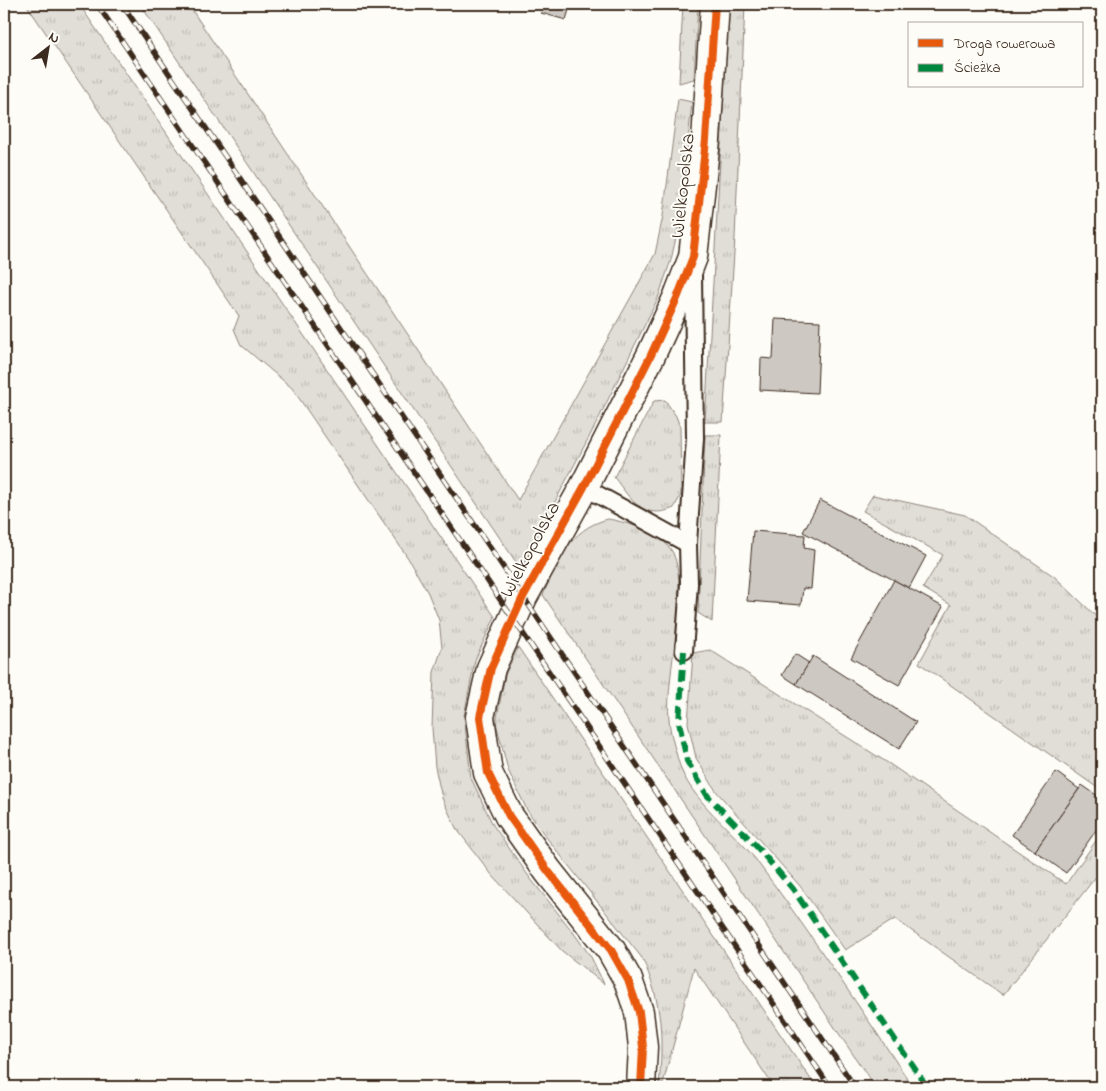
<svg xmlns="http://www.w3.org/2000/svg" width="1106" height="1091" viewBox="0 0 1106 1091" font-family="'Indie Flower',sans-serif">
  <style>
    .grass { fill: url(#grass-tufts); stroke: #8e847a }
    .building { fill: #cdc8c2; stroke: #3b2a1e }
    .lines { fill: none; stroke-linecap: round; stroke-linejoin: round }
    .service-casing { stroke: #3b2a1e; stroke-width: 20 }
    .tertiary-casing { stroke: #3b2a1e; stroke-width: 31 }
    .service { stroke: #fdfcf7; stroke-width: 16 }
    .tertiary { stroke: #fdfcf7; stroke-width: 28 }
    .rail-casing { stroke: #3b2a1e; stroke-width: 5.5 }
    .rail { stroke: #fdfcf7; stroke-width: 4; stroke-dasharray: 11; stroke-linecap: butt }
    .quiet { stroke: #00873e; stroke-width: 6; stroke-dasharray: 12 6; stroke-linecap: butt }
    .cycleway-casing { stroke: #fdfcf7; stroke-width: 11 }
    .cycleway { stroke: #e8590c; stroke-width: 8 }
    .labels { text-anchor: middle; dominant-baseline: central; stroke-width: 4; stroke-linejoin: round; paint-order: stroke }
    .street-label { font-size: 20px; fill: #3b2a1e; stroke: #fdfcf7 }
  </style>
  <defs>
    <pattern id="grass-tufts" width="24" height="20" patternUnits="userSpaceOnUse" patternTransform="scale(1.25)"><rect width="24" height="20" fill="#e1ded7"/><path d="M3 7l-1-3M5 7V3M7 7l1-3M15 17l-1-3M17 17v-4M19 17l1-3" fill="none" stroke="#c2bfb8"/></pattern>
  </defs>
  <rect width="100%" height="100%" fill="#fdfcf7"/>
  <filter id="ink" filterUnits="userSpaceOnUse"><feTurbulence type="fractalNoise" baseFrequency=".02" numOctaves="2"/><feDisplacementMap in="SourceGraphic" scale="10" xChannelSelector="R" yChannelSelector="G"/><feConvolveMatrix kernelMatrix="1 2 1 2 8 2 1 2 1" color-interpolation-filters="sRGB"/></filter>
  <g filter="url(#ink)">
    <g class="grass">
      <polygon points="26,4 79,4 495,617 475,660 464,716 471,778 493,825 530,878 573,932 591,957 604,984 562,951 492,875 456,828 442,798 435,767 432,728 434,672 442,648 439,620 428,593 408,558 292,388 241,345 234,329 239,316"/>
      <polygon points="140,4 188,4 518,500 655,254 663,216 678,99 692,102 680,220 671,260 658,298 597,422 520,568"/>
      <polygon points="683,4 698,4 694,79 679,83"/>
      <polygon points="729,4 745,4 735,238 723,422 705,422"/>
      <path d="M665,400L676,416L680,427L681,495L674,508C643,521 631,500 614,477L654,401Z"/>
      <polygon points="705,435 721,435 712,622 698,613"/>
      <polygon points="873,495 965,515 1055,577 1102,622 1102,791 919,663 951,605 923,588 943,555 863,511"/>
      <path d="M608,519C627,522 663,533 673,553C690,590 665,676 669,719C670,733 675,749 679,763C689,799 734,831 756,860C811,934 862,1011 913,1087H875L543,595C558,561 569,529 608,519Z"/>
      <path d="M518,647L816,1087H774L694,968L662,1087H659C663,1039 663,1003 642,958L546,837L527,810L508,770L496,723L505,675Z"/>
      <polygon points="710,650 891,765 1066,884 1102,832 1102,869 1003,995 895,919 845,950 800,886 716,791 696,758 688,723 693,653"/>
    </g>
    <g class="building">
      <polygon points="544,4 570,6 566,20 541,13"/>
      <polygon points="775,319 820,321 817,393 760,390 761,358 773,359"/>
      <polygon points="820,500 926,556 909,588 803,532"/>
      <polygon points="753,531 805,535 804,548 814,550 811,589 803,588 801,605 747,601"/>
      <polygon points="894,580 943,607 899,685 851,658"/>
      <polygon points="795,654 809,663 796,684 782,675"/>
      <polygon points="813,656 916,722 899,749 796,684"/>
      <polygon points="1056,772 1079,789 1035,851 1012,835"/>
      <polygon points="1082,785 1102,799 1102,822 1066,873 1035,851"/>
    </g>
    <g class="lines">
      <g class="service-casing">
        <g id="service">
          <polyline points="584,487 688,544"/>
          <polyline points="684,651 689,584 688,544 695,438 693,274"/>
        </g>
      </g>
      <g class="tertiary-casing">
        <polyline id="tertiary" points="641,1087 643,1047 639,1012 628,980 611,950 548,871 509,816 488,773 480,717 491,668 523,597 584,487 651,355 678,296 693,257 706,140 715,4"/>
      </g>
      <use href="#service" class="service"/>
      <use href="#tertiary" class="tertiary"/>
      <g class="rail-casing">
        <g id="rail">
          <polyline points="97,4 830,1087"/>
          <polyline points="122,4 855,1087"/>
        </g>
      </g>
      <use href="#rail" class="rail"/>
      <polyline class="quiet" points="684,651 679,722 687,761 707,795 758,848 793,889 927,1087"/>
      <g class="cycleway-casing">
        <polyline id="cycleway" points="641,1087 643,1047 639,1012 628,980 611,950 548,871 509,816 488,773 480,717 491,668 523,597 584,487 651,355 678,296 693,257 706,140 715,4"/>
      </g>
      <use href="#cycleway" class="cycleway"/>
    </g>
  </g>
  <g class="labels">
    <g class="street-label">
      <text transform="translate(684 186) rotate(-84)">Wielkopolska</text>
      <text transform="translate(531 550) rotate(-62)">Wielkopolska</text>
    </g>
  </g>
  <rect width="1106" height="1091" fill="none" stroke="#fdfcf7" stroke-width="20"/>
  <rect x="10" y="10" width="1086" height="1071" fill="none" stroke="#3b2a1e" stroke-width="2" filter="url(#ink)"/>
  <rect x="908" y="22" width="175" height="65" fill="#fdfcf7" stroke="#afa8a0"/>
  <rect x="918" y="39" width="25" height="8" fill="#e8590c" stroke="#afa8a0"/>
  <text x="954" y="48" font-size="15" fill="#3b2a1e">Droga rowerowa</text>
  <rect x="918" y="64" width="25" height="8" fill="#00873e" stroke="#afa8a0"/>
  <text x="954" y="72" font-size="15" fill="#3b2a1e">Ścieżka</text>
  <g transform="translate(48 48) rotate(31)" stroke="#fdfcf7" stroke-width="4" paint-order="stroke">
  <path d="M0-4L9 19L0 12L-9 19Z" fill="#3b2a1e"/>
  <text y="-8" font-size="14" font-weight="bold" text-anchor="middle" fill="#3b2a1e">N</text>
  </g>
</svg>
